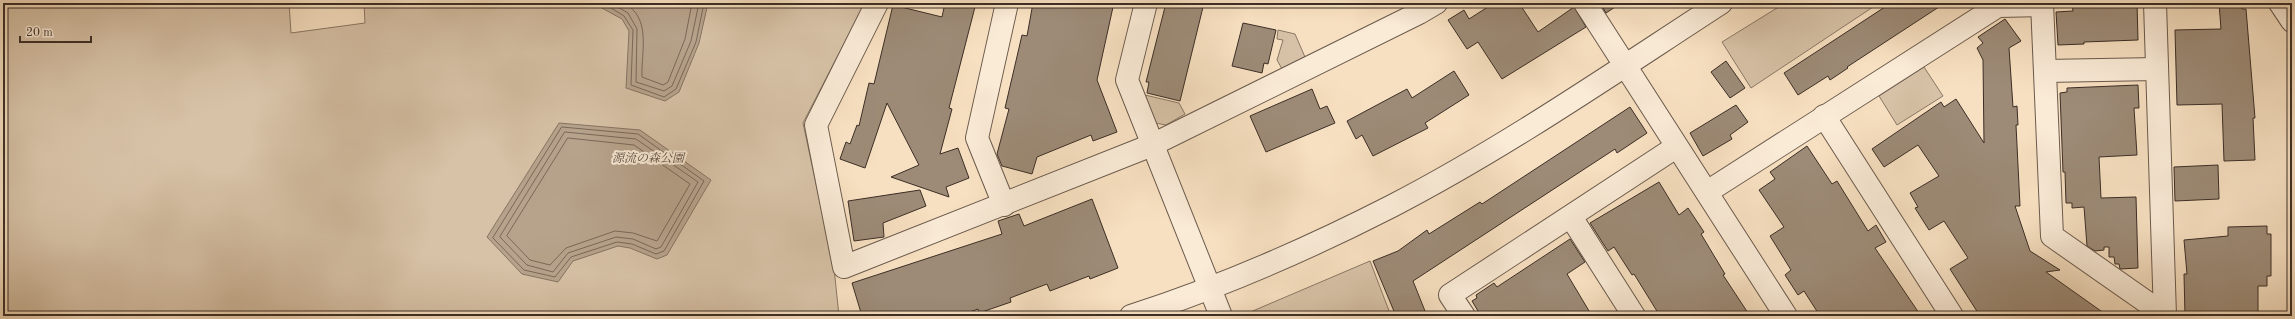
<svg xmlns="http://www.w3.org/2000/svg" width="2295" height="319" viewBox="0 0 2295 319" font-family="'Old Standard TT','Noto Serif JP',serif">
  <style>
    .green { fill: #d7c2a7; stroke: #8a7866 }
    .water { fill: #b7a38c; stroke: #867463 }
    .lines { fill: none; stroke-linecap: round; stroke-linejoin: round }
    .shore { stroke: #7a6859; stroke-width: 1 }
    .building { fill: #9d8b77; stroke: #3c2e26 }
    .minor-casing { stroke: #6b5a4d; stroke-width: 24 }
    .minor { stroke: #faebd7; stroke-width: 22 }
    .labels { text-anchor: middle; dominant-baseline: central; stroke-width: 4; stroke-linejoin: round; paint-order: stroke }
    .park-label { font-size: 12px; font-style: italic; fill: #5b4c40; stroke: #faebd7 }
  </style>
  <rect width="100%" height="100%" fill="#f7e0c1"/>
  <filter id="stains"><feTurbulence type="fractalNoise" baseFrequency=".005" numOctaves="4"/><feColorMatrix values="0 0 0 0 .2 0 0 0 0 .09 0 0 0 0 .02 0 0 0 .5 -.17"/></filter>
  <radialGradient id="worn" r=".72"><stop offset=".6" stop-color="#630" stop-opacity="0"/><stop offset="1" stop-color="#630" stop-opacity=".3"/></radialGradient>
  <g class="green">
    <polygon points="3,3 289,3 291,33 365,23 364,3 865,3 803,123 834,268 839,316 3,316"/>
    <polygon points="1785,3 1879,3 1751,88 1722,42"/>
    <polygon points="1278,30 1295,34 1305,57 1282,69 1277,60 1283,40 1277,39"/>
    <polygon points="1924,67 1943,96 1897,125 1879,96"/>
    <polygon points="1145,95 1179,103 1185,114 1166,125 1155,123"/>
    <polygon points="1370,261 1391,316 1241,316"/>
  </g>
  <g class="water">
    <polygon points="599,3 708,3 699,43 679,92 665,101 626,88 629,31 622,19 600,7"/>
    <polygon points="559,123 640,130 711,180 667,255 657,259 630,248 618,246 573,261 558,282 522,274 487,237"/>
  </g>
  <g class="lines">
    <g class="shore">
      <polyline points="603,3 624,16 633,30 631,85 664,97 676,89 696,42 704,3"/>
      <polyline points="611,3 628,13 637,29 636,82 664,91 672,86 691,41 699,3"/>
      <path d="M624,3C652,18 641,51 642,77L663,85L668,82L685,39L692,3"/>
      <polygon points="562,127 638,134 704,181 664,251 656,254 632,244 617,242 571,257 555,277 524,270 493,238"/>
      <polygon points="565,132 636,139 698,182 661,247 656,249 633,239 616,237 568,253 553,272 527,265 500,237"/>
      <polygon points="568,138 634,145 690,184 657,241 633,233 615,231 566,248 550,265 530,260 507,236"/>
    </g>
  </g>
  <g class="building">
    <polygon points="945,3 976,3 949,108 952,109 940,154 958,148 969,178 946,187 949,197 891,177 919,165 887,103 865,168 840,159 846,142 850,144 857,125 859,126 869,83 874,84 893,5 942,17"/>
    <polygon points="1033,3 1095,3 1113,7 1097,80 1117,132 1093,141 1091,135 1037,157 1032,174 1002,166 997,154 1009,109 1005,108 1012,78 1022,35 1027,36"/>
    <polygon points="1166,3 1204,3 1180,101 1147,93 1149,82 1146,82"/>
    <polygon points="1494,3 1519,3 1538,32 1574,7 1586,27 1502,79 1478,42 1467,49 1448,20 1464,10 1469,19"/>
    <polygon points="1600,3 1621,3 1606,13"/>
    <polygon points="1891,3 1945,3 1847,67 1848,68 1830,80 1828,76 1798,95 1784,73"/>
    <polygon points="2072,3 2137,3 2138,40 2084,42 2084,44 2058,45 2056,12 2073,11"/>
    <polygon points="2219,3 2242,3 2242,9 2246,9 2255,118 2253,118 2255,160 2224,161 2222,104 2177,105 2175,30 2221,29"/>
    <polygon points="2005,19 2021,41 2009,48 2013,107 2017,106 2018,125 2016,125 2020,206 2015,206 2030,251 2060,270 2046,272 2108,316 1980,316 1950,269 1968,258 1944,221 1929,230 1915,208 1918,207 1910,193 1939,176 1918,145 1884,167 1872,149 1941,102 1944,107 1956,99 1984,143 1983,60 1977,48 1983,43 1978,37"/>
    <polygon points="1243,23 1276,30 1268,64 1264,63 1262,73 1232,66"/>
    <polygon points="1726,61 1745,88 1730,98 1711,72"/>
    <polygon points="1454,71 1469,95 1425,123 1428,128 1373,156 1362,135 1356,139 1347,121 1407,89 1412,98"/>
    <polygon points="2138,85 2139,108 2134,108 2137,155 2099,157 2101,198 2136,197 2138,268 2120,269 2119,264 2115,264 2114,257 2109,257 2109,247 2104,247 2104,250 2095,251 2087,246 2084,207 2072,208 2072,203 2066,203 2065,172 2063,172 2060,93 2067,92 2067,88"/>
    <polygon points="1312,89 1320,109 1327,106 1335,123 1266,152 1250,116"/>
    <polygon points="1736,105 1748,122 1730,135 1732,139 1703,156 1690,133"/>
    <polygon points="1630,107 1647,133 1617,153 1615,149 1413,281 1427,316 1396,316 1373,261 1398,251 1427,230 1429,234 1480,202 1482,204"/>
    <polygon points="1807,146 1832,184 1837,181 1868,231 1876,225 1886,242 1875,248 1921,316 1820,316 1804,291 1798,295 1785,275 1791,270 1770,236 1784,227 1759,190 1775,179 1770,172"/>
    <polygon points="2218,165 2219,199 2175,201 2174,167"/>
    <polygon points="1659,182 1679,215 1688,208 1704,232 1701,234 1725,274 1723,275 1750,316 1660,316 1634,274 1632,275 1614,247 1608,251 1606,248 1590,223"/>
    <polygon points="920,190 926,206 883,223 884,237 854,241 848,201"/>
    <polygon points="1092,199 1118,268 1090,279 1089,276 1050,291 1047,284 1010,298 1011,302 979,313 978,309 959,316 862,316 852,283 1002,234 998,221 1019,214 1024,226"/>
    <polygon points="2267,226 2267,234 2271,234 2271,276 2267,276 2267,286 2258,286 2258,316 2185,316 2184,274 2187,274 2184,240 2228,236 2228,227"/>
    <polygon points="1570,239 1585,262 1567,274 1592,316 1481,316 1472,301 1477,298 1476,295 1494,283 1497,287"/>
  </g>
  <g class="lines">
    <g class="minor-casing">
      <g id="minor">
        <polyline points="877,3 816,125 844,267 1152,145 1419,13 1436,3"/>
        <polyline points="1146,3 1127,80 1221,316"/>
        <polyline points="1585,3 1786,316"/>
        <polyline points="2042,3 2052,236 2165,315"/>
        <polyline points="2155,3 2165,316"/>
        <polyline points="2280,3 2292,21"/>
        <polyline points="2045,71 2157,69"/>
        <polyline points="1824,116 1952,316"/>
        <polyline points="1707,192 1998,6 2042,5"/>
        <polyline points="1004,205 977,138 1007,3"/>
        <polyline points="1571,217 1634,316"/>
        <path d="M1131,316C1221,287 1308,249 1392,206C1506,147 1613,73 1721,3"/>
        <polyline points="1464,316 1450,295 1676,147"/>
      </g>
    </g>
    <use href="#minor" class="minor"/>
  </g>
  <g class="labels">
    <g class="park-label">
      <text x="648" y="159">源流の森公園</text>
    </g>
  </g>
  <rect width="2295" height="319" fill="none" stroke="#f7e0c1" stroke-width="16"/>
  <rect x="4" y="4" width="2287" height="311" fill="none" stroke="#3c2e26" stroke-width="2"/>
  <rect x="8" y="8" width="2279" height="303" fill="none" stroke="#3c2e26"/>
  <path d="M20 36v6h71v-6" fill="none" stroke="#3c2e26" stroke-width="2"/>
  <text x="26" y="36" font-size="12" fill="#3c2e26" stroke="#faebd7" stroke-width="3" paint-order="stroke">20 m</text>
  <rect width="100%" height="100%" filter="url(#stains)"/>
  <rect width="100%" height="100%" fill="url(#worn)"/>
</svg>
